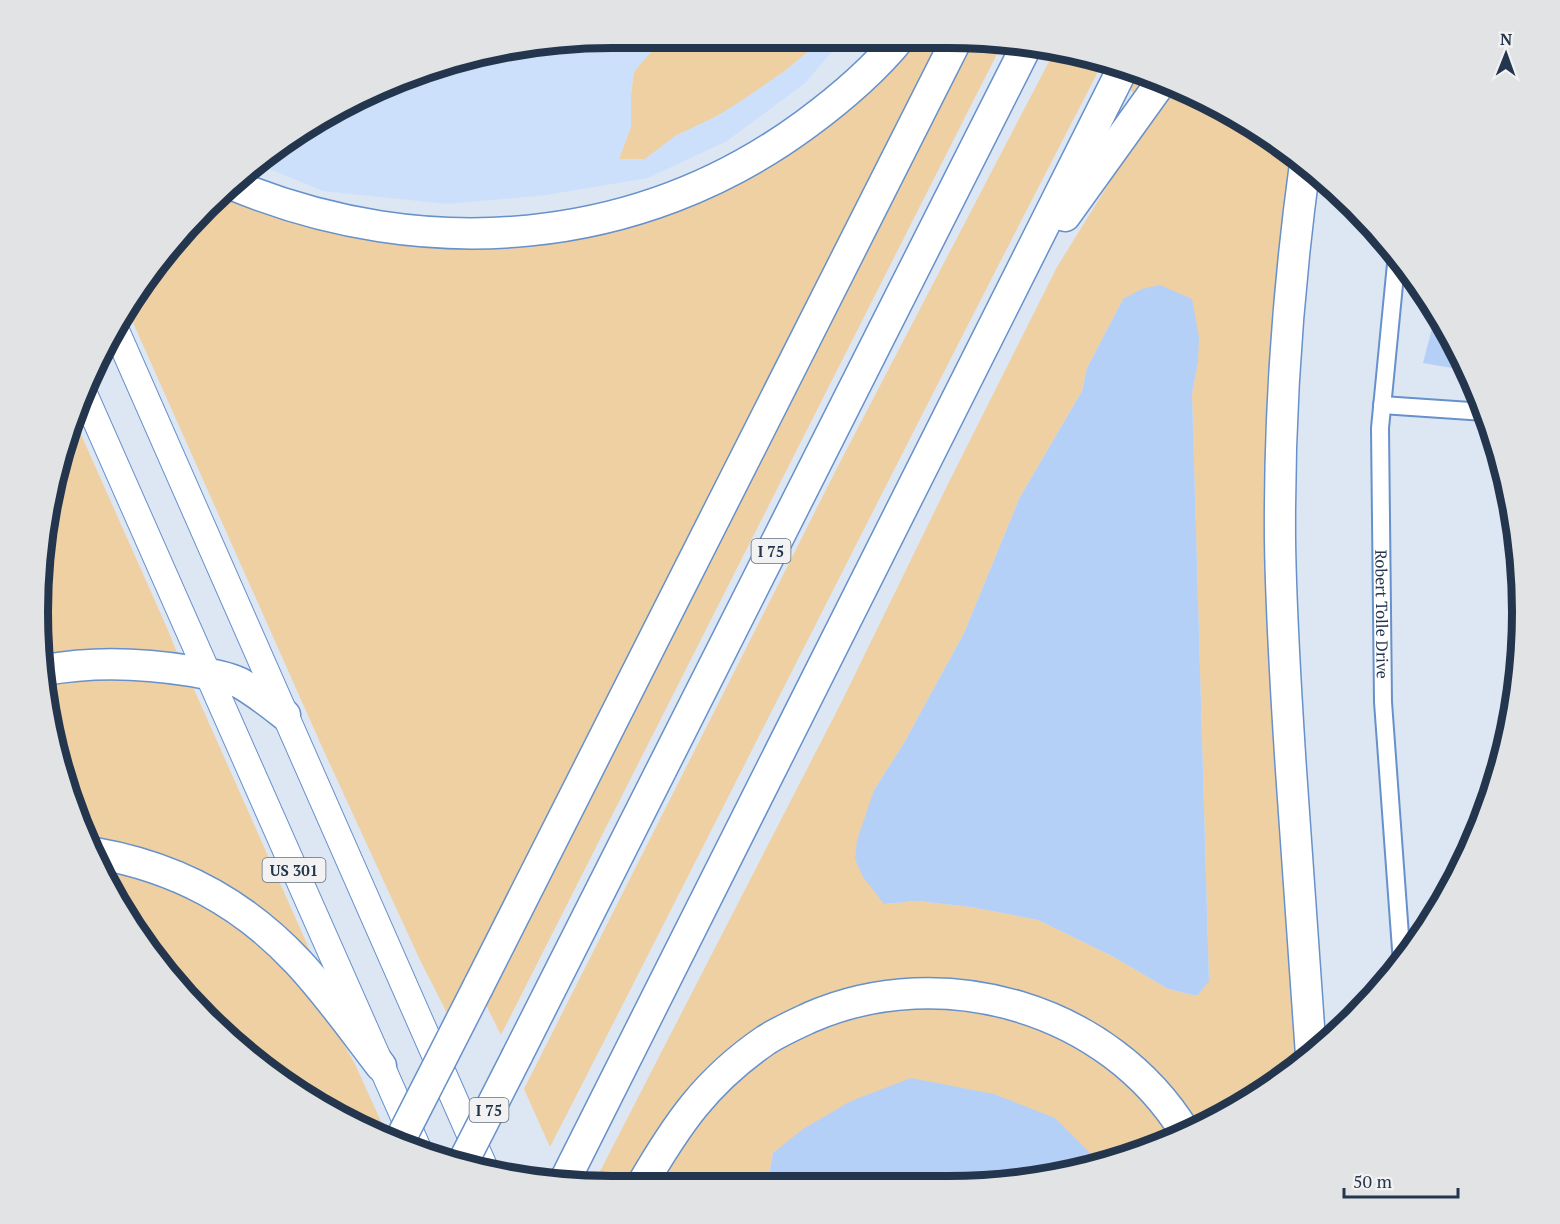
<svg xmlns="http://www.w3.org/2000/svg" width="1560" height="1224" viewBox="0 0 1560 1224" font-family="'PT Serif',serif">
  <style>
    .built { fill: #cce0fc }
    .green { fill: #efd0a3; fill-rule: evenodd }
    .water { fill: #b5d0f6 }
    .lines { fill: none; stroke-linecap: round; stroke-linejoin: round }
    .street-casing { stroke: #6791cb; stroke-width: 20 }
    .primary-casing { stroke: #6791cb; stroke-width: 28 }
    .highway-casing { stroke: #6791cb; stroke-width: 33 }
    .street { stroke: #fff; stroke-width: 16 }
    .primary { stroke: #fff; stroke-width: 26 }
    .highway { stroke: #fff; stroke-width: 30 }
    .highway-bridge-casing { stroke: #6791cb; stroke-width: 33; stroke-linecap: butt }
    .highway-bridge { stroke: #fff; stroke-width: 30 }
    .labels { text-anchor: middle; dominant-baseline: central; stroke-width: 6; stroke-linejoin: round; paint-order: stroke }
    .shield { fill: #f2f2f2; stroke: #626e7f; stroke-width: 1.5 }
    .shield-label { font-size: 15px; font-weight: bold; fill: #24364e }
    .street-label { font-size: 16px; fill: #24364e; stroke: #f2f2f2 }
    .rim { fill: none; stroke: #24364e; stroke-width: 8 }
  </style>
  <rect width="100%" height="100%" fill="#dde6f3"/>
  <polygon class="built" points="612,38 667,38 661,40 634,72 631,95 631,127 619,158 645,159 675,136 717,116 786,70 810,50 813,38 844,38 804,84 727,141 648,178 546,195 448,204 323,191 260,165 324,115 463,57"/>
  <g class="green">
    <polygon points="667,38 813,38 810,50 786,70 741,101 717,116 675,136 645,159 619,159 631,127 631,95 634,72 661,40"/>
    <polygon points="907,38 947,39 717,487 663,588 449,1017 420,960 323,749 127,309 206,206 228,189 353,230 668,206"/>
    <polygon points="963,39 985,39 1003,42 501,1035 483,999"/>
    <path d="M1054,52L1103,62C916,423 735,786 550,1147L524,1089L836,470Z"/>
    <polygon points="1139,71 1151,76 1134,95 1130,88"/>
    <path d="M1173,86L1236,115L1291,155L1279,261L1291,969L1298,1064L1236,1109L1192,1129L1040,1000L801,1008L628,1186L593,1185L841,703L946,488L1057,267L1140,133ZM1176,293L1191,299C1199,338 1200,354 1192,393L1209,980L1197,996L1168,989L1112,956L1038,920L971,907L917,901L884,904L874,790L904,743L964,633L1020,497L1082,391L1087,368L1123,299Z"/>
    <polygon points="75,421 167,628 178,655 44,660 38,612 57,464"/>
    <polygon points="46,675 189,678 315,962 294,947 92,845 57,761"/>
    <polygon points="99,862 122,865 243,923 331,1022 355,1064 388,1137 386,1140 293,1089 206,1018 115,900"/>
    <polygon points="940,1003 1028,1019 1114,1066 1178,1136 1132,1156 1097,1163 1090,1153 773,1153 767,1186 656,1186 681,1144 728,1086 772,1051 839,1019"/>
  </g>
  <g class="water">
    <polygon points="1160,285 1192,299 1199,337 1198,362 1192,393 1209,981 1197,996 1168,989 1112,956 1038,920 971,907 917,901 884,904 863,877 855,859 857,840 874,790 904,743 964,633 1020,497 1082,391 1087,368 1123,299 1142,289"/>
    <polygon points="1436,313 1445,324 1463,363 1452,368 1423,363"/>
    <polygon points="911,1078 994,1094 1055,1118 1090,1153 1097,1163 986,1185 767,1186 773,1153 803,1129 851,1101"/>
  </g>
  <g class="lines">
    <g class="street-casing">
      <g id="street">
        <path id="s1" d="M1396,264L1380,428L1383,702L1402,963"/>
        <polyline points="1382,405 1485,412"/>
      </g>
    </g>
    <g class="primary-casing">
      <g id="primary">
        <polyline points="114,326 486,1171"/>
        <polyline points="85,396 419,1151"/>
      </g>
    </g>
    <g class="highway-casing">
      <g id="highway">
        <path d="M1305,164C1288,288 1279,414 1280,540C1281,617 1286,693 1291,770C1297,865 1304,960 1311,1055"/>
        <path d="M233,185C424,264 638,248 806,124C840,99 873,71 900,38"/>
        <polyline points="1065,216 1162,81"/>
        <path d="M45,670C94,661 142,663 191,671C208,674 225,676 240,683C256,692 271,704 285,715"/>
        <path d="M95,853C176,867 242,902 298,962C328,994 354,1031 381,1066"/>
        <polyline points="478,987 957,39"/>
        <polyline points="517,1056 1026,47"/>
        <polyline points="564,1182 1124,66"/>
        <path d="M641,1186C677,1124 706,1081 766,1040C780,1031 796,1024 811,1017C943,960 1109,1008 1185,1132"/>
      </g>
    </g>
    <use href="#street" class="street"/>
    <use href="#primary" class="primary"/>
    <use href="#highway" class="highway"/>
    <g class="highway-bridge-casing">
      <g id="highway-bridge">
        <polyline points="398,1144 478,987"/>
        <polyline points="462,1164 517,1056"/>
      </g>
    </g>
    <use href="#highway-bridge" class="highway-bridge"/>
  </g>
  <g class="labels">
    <g class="shield">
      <rect x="751.5" y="539" width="39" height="24" rx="4.5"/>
      <rect x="262.5" y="858" width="63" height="24" rx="4.5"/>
      <rect x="469.5" y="1098" width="39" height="24" rx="4.5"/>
    </g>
    <g class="shield-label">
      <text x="771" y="551">I 75</text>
      <text x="294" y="870">US 301</text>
      <text x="489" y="1110">I 75</text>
    </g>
    <g class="street-label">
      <text stroke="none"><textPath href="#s1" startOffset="351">Robert Tolle Drive</textPath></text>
    </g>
  </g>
  <path d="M0 0H1560V1224H0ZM612 48H948A564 564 0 0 1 1512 612V612A564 564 0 0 1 948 1176H612A564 564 0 0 1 48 612V612A564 564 0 0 1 612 48Z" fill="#e2e3e5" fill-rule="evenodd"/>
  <path class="rim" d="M612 48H948A564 564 0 0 1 1512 612V612A564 564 0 0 1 948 1176H612A564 564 0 0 1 48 612V612A564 564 0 0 1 612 48Z"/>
  <g transform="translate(1506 54) rotate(1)" stroke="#f2f2f2" stroke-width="4.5" paint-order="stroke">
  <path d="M0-4.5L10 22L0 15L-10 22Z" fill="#24364e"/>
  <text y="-9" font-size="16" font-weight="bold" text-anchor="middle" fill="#24364e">N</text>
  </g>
  <path d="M1344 1188v9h114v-9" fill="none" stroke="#24364e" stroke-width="3"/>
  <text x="1353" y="1188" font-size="18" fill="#24364e" stroke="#f2f2f2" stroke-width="4.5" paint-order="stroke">50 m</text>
</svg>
